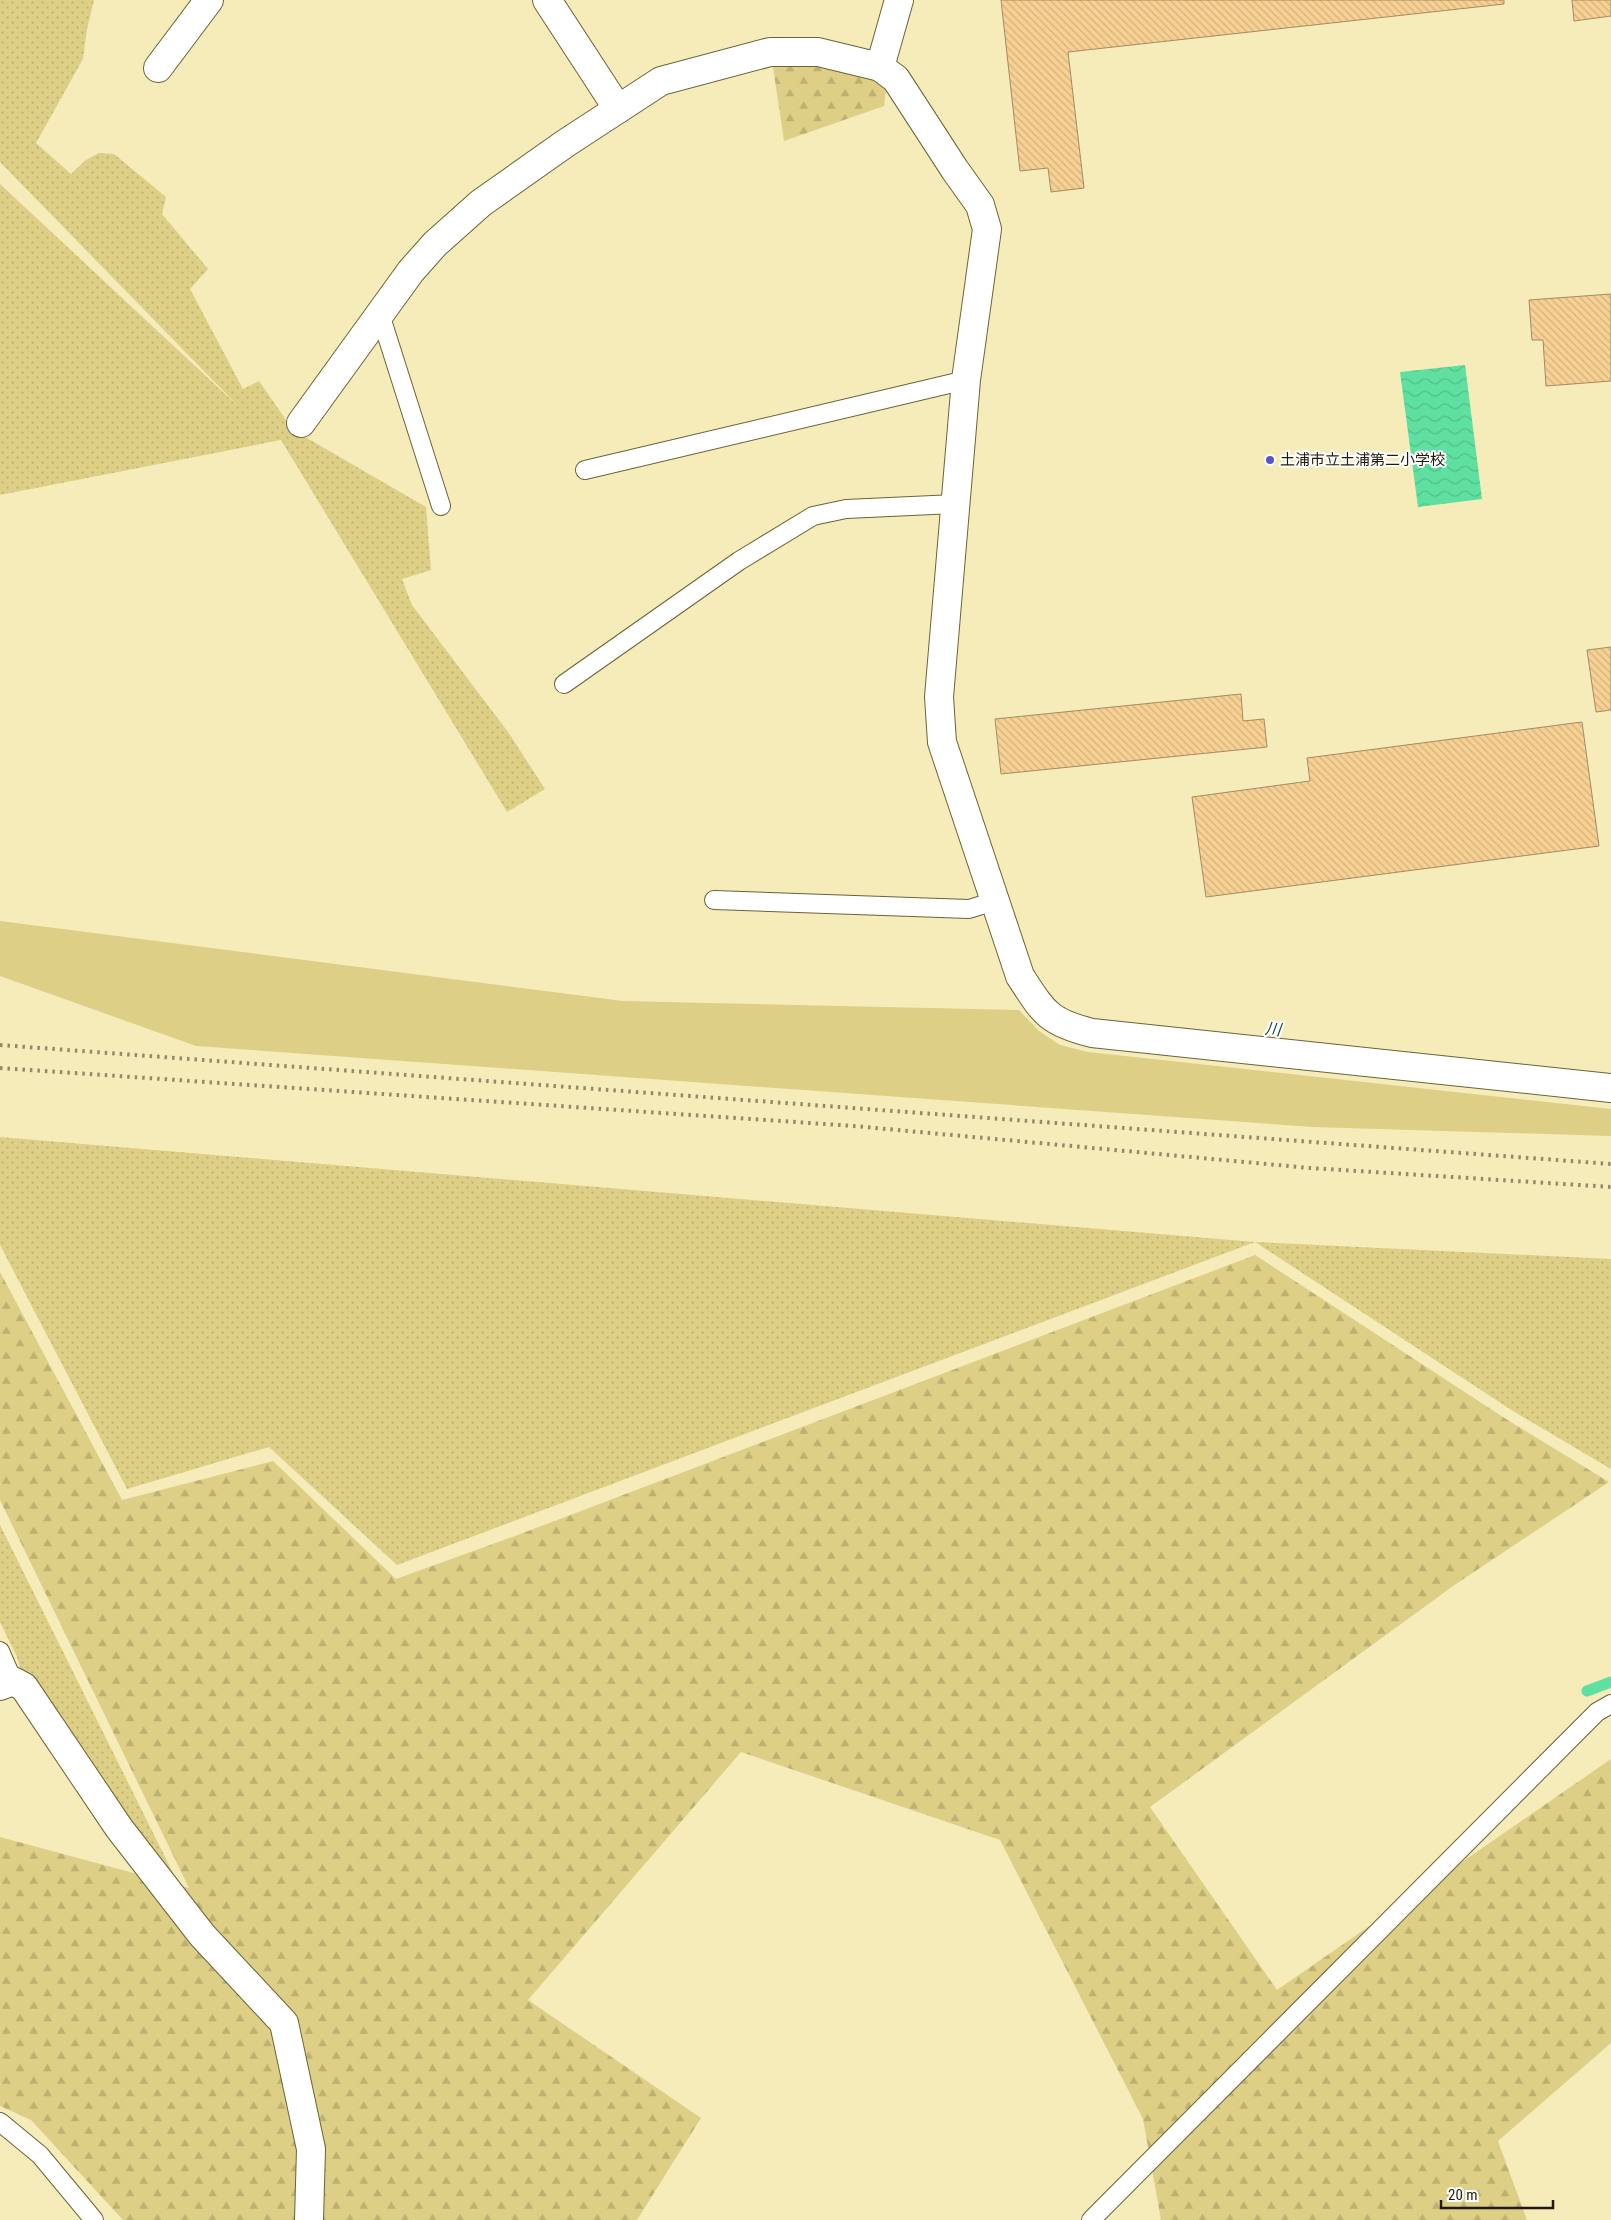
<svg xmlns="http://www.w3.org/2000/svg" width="1611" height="2220" viewBox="0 0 1611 2220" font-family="'Roboto Condensed','Noto Sans JP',sans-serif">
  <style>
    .grass { fill: url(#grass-dots) }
    .forest { fill: url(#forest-firs) }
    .green { fill: #ddcf85 }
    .water { fill: url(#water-waves) }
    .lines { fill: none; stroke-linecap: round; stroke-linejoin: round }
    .stream { stroke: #5fe0a0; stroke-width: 11 }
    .building { fill: url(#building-back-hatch); stroke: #a58b61 }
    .lane-casing { stroke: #6c6336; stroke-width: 20 }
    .street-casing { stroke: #6c6336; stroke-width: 30 }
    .lane { stroke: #fff; stroke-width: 18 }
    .street { stroke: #fff; stroke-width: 28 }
    .rail { stroke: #918a67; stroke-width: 4; stroke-dasharray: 2.5 5; stroke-linecap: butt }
    .poi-dot { fill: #5655cc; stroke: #fff; stroke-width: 2 }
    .labels { text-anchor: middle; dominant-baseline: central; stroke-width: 4; stroke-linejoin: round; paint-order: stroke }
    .poi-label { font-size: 15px; fill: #1f1b08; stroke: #fff; text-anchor: start }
    .water-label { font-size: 16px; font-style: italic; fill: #184d33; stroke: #fff }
  </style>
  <defs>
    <pattern id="grass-dots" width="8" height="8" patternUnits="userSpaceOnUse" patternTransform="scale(1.25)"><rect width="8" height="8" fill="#ddcf85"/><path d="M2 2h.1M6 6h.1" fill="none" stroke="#bdb171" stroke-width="1.8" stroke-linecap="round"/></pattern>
    <pattern id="forest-firs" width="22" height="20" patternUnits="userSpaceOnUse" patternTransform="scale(1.25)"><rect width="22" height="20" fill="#ddcf85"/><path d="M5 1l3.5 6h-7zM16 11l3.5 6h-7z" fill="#bdb171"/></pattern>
    <pattern id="water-waves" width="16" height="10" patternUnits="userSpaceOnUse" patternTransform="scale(1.25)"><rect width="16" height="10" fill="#5fe0a0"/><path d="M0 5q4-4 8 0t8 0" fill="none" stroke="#52c088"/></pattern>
    <pattern id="building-back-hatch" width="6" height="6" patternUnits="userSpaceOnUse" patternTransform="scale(1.25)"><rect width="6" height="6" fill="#f7d093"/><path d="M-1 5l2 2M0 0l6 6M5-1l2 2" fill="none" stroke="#d3b27d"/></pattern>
  </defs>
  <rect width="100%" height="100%" fill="#f5ecba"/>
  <g class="grass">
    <polygon points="0,0 94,0 87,29 83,59 36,143 71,174 86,160 99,153 114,154 166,197 162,214 208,269 190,289 243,389 259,381 293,430 426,507 431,570 402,579 412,605 508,732 545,789 507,812 281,440 0,495 0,184 239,407 0,162"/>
    <polygon points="0,1137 1255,1242 1611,1259 1611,1469 1513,1411 1255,1242 397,1565 269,1447 127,1489 0,1245"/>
    <polygon points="0,1525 174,1875 127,1818 36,1679 21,1672 17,1657 0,1622"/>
  </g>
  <g class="forest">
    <polygon points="816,65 872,77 886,90 884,106 784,141 773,67"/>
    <polygon points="1255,1255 1506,1419 1609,1482 1453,1586 1150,1807 1277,1990 1611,1759 1611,2043 1498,2141 1527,2220 1161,2220 1143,2119 1000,1840 741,1752 528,2000 701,2118 637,2220 123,2220 31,2120 0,2106 0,1837 189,1888 0,1500 0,1272 122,1500 273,1461 396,1579 515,1536"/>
  </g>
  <polygon class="green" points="0,921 623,1001 1019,1010 1039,1031 1060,1045 1088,1052 1611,1109 1611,1136 1313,1127 196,1046 0,976"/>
  <polygon class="water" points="1465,365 1482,499 1418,507 1400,372"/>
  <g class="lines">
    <polyline class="stream" points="1587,1691 1611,1682"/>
  </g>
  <g class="building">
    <polygon points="1001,0 1504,0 1504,4 1068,52 1084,188 1051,192 1048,168 1020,171"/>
    <polygon points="1572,0 1611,0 1611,16 1574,21"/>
    <polygon points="1611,294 1611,381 1546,386 1543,340 1532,340 1529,300"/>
    <polygon points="1611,647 1611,710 1596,712 1587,650"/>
    <polygon points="1241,694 1243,721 1264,719 1267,747 1001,774 995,719"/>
    <polygon points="1582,722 1599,846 1206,897 1192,797 1310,781 1307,758"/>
  </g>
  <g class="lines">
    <g class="lane-casing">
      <g id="lane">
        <polyline points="380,314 441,506"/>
        <polyline points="585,470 966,380"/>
        <polyline points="564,684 739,561 813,516 846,509 955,504"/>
        <polyline points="714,900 969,909 995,901"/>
        <polyline points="0,1651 13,1681"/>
        <polyline points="0,2122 40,2155 94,2220"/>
        <polyline points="1091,2220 1597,1712 1611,1704"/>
      </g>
    </g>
    <g class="street-casing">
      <g id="street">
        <polyline points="547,0 618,109"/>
        <polyline points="880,67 899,0"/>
        <polyline points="158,68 209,0"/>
        <path d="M301,423L411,271L435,244L481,203L566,143L661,81L770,52H818L880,67L896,79L955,170L980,205L987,229L966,380L939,697L942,742L1020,976C1044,1013 1048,1022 1092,1033L1611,1088"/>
        <polyline points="0,1686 13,1681 24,1687 119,1828 202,1935 284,2023 311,2149 309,2220"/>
      </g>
    </g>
    <use href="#lane" class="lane"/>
    <use href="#street" class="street"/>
    <g class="rail">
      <polyline points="0,1045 1611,1164"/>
      <polyline points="0,1068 854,1126 1310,1168 1611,1187"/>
    </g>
  </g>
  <circle class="poi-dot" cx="1270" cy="460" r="5"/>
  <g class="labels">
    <g class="poi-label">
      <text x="1280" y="460">土浦市立土浦第二小学校</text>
    </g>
    <g class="water-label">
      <text transform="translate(1273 1029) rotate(6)">川</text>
    </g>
  </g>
  <path d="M1441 2200v8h112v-8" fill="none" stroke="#1f1b08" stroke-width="2.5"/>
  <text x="1448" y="2200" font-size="15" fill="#1f1b08" stroke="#ffffff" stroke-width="4" paint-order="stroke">20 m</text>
</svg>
